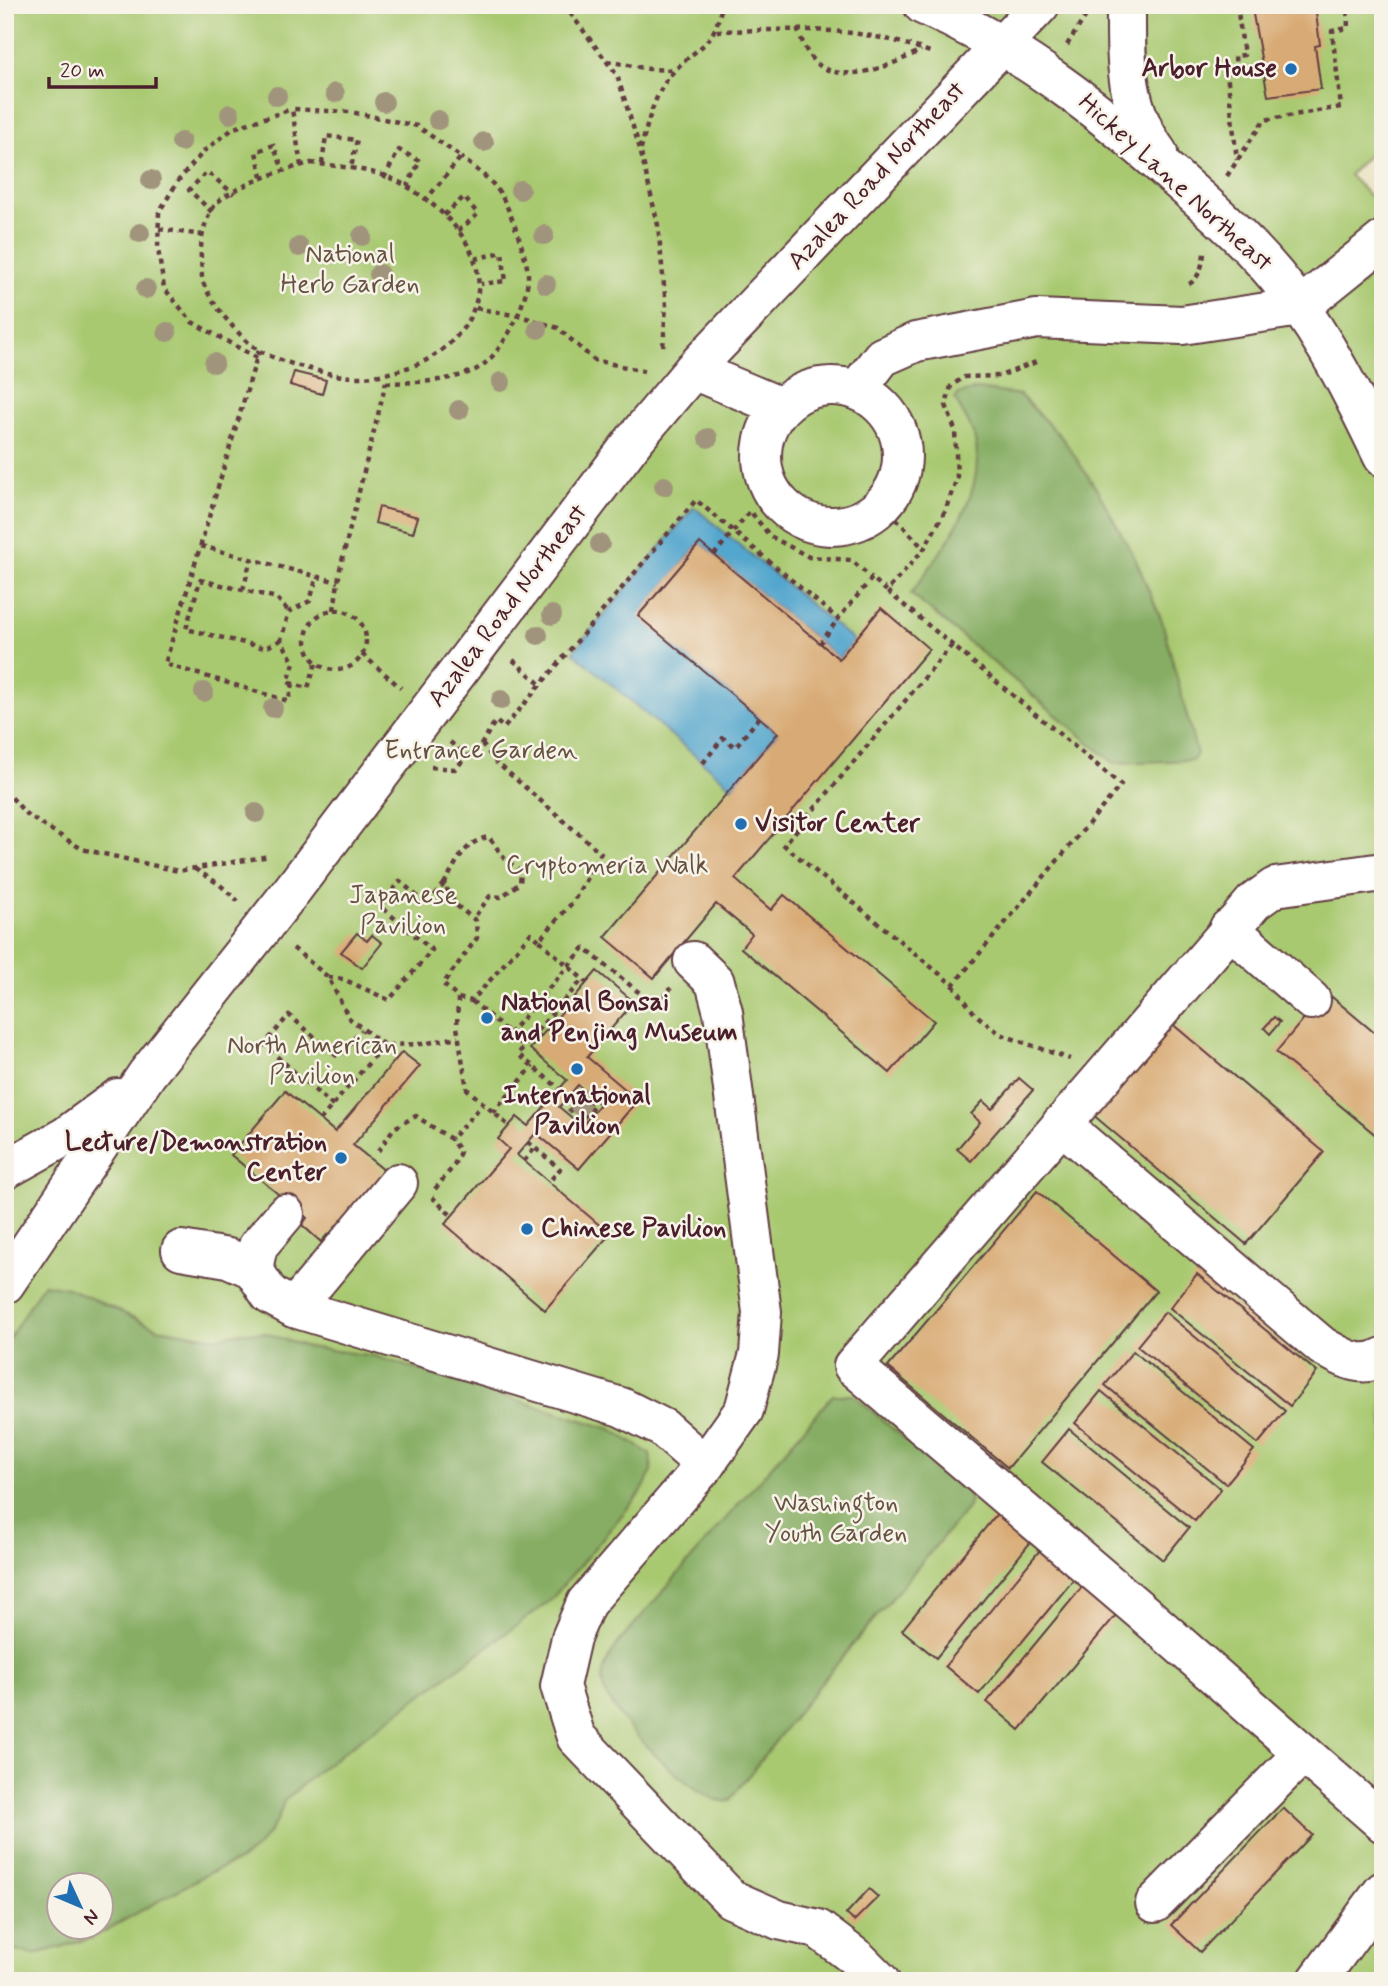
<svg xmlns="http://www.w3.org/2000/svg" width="1388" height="1986" viewBox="0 0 1388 1986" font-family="Mynerve,sans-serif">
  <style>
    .green { fill: #a9c971; stroke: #7a744e; stroke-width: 2; fill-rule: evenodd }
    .forest { fill: #86ad63; stroke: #686647; stroke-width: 2; fill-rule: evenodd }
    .water { fill: #53a6ce; stroke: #4e627c; stroke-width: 2 }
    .building { fill: #d8aa74; fill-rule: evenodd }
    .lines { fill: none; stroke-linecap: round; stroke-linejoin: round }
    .minor-casing { stroke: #623d42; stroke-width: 42 }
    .path { stroke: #623d42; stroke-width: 4.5; stroke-dasharray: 5 5; stroke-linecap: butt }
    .minor { stroke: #fff; stroke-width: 38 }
    .tree { fill: #a1947c }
    .poi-dot { fill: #1f6fb2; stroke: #f7f3e8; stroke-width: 2.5 }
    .labels { text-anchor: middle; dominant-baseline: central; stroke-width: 5; stroke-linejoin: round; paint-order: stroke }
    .poi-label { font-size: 26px; font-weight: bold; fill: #4a1f2b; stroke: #f7f3e8; text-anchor: start }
    .street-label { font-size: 26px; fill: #4a1f2b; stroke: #f7f3e8 }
    .park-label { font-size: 26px; fill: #665240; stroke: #f7f3e8 }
  </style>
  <rect width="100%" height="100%" fill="#f7f3e8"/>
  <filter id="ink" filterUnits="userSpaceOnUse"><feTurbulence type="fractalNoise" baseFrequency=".0143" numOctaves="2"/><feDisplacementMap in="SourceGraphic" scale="14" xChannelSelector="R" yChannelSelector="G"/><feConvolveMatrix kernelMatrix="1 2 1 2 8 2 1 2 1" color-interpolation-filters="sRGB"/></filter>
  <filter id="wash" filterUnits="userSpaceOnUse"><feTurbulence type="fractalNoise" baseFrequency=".00686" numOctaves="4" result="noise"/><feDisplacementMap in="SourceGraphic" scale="28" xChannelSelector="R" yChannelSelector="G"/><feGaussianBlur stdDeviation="1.57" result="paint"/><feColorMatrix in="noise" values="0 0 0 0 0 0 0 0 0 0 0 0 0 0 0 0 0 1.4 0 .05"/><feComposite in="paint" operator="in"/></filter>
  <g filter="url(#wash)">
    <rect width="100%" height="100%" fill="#eae4c5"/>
    <path class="green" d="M5,5H1383V140L1349,175L1383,209V1981H5ZM60,1884H102V1926H60Z"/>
    <g class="forest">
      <path d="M977,389L1020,395L1063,439L1096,488L1135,558L1162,621L1197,754L1193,760L1114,763L911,594C941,550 992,491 973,433C969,421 960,410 955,399L959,394Z"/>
      <path d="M43,1284L68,1288L157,1328L217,1338L240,1332L266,1333L307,1347L374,1356L611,1429L650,1454L652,1471L642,1491L550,1601L319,1770L284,1801L278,1819L259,1846L240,1860L211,1872L92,1938L33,1955L5,1947V1345ZM60,1884H102V1926H60Z"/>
      <path d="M833,1395H853L966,1491L970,1500L968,1507L820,1684L729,1801C700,1808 609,1715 603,1686C599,1671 611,1654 619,1642Z"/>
    </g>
    <polygon class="water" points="694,507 854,641 839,659 700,543 639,616 778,733 732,787 573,652"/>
    <g id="blocks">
      <g class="building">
        <polygon points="1267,5 1315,5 1320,45 1315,46 1321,89 1268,96 1252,9"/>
        <polygon points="294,372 326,380 322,394 290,385"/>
        <polygon points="379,507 418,517 413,533 375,523"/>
        <polygon points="700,543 839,659 881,608 929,649 735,879 771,910 784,895 934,1021 890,1073 741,948 752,934 716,904 654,978 605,937 778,733 638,616"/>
        <polygon points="357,933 367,941 372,935 382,943 362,968 341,952"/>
        <path d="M597,971L634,1002L587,1057L638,1100L579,1169L536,1133L517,1155L610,1234L545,1310L445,1224L509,1149L498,1139L509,1126L517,1117L528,1126L567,1080L530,1049ZM578,1085L600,1104L582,1126L559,1107Z"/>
        <polygon points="1326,992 1383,1040 1383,1141 1276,1052"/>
        <polygon points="1274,1017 1280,1022 1270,1034 1264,1028"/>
        <polygon points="1170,1022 1324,1152 1246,1244 1092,1114"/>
        <polygon points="402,1052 420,1066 353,1145 385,1171 329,1237 327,1235 321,1242 302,1225 307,1218 231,1155 285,1091 335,1132"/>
        <polygon points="1019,1078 1033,1090 971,1161 957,1149 980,1122 971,1114 983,1101 992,1109"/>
        <polygon points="1037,1191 1156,1291 1008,1468 888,1367"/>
        <polygon points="1197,1274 1317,1372 1290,1406 1170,1308"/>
        <polygon points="1165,1312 1285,1411 1258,1444 1137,1346"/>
        <polygon points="1133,1351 1254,1450 1226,1484 1105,1385"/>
        <polygon points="1101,1391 1221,1489 1195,1521 1075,1423"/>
        <polygon points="1069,1429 1189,1528 1163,1560 1042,1462"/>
        <polygon points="1000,1510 1034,1538 936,1658 902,1630"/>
        <polygon points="1044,1545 1078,1574 979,1694 945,1666"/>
        <polygon points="1087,1581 1121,1609 1020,1730 987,1702"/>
        <polygon points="1283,1808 1312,1835 1200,1952 1171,1925"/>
        <polygon points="869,1889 878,1897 854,1921 846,1914"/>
      </g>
    </g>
  </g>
  <g filter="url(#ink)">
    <use href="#blocks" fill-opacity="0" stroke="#623d42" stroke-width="2"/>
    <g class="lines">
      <g class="minor-casing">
        <g id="minor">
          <path d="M923,5C1021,48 1102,112 1180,182C1219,216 1257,250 1288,291C1328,343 1355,399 1383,457"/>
          <path d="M1126,5C1126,61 1124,106 1158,153"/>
          <polyline points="693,370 781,407"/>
          <circle cx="832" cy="456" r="70"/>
          <polyline points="857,390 882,357 916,342 1037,319 1182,325 1300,307 1383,240"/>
          <polyline points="1383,872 1275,887 1254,902 853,1366 1148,1617 1383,1823"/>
          <polyline points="1229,928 1311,1000"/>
          <polyline points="693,961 715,982 723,1012 762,1312 759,1354 744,1410 705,1465 586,1603 571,1638 560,1686 576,1737 731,1899 779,1920 818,1929 859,1960 880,1981"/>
          <path d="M1061,1124L1322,1346C1342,1357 1360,1370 1383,1357"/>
          <polyline points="5,1170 66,1136 118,1098"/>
          <polyline points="181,1250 228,1258 253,1269 270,1295 294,1308 621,1407 663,1428 705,1465"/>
          <polyline points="253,1269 258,1246 285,1214"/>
          <polyline points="5,1284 147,1074 290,893 635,439 693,370 1040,5"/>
          <polyline points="294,1308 398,1183"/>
          <polyline points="1155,1903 1303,1753"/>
          <polyline points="1317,1981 1383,1891"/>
        </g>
      </g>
      <g class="path">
        <polyline points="564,5 617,75 640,149 658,225 666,306 663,348"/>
        <polyline points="1237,5 1244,55 1235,56 1236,71 1227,73 1237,160"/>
        <path d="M797,29C802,39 805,51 812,59C840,89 893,65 921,50"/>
        <path d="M717,31C797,30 853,24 930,52"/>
        <polyline points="1067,45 1089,11"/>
        <polyline points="607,61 649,69 674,70"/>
        <path d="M641,149C648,121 655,90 676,69C703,42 713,47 722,5"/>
        <path d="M311,163C342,167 380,169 408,187C456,217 501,268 466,324C456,340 436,357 418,364C396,372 375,378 351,377C328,375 279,362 260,351C241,340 210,302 203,282C201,276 202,267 201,261C200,243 203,221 215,205C230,187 288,168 311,163Z"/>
        <polyline points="322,164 326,136 357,140 351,168"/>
        <polyline points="301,166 292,109 351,112 417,126 461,157 425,201"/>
        <polyline points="1227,176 1264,120 1341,107 1332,31 1348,28 1347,5"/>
        <polyline points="262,177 256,152 273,145 283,169"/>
        <polyline points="384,178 399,150 420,161 407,186"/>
        <polyline points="212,212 189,190 207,172 234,194"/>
        <polyline points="444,215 464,197 478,214 458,231"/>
        <polyline points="159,229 202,235"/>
        <polyline points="475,259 502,252 506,281 481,284"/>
        <path d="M1189,284C1199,279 1203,264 1204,253"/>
        <polyline points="476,308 524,317 558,328 594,360 644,371"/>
        <polyline points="259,350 165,664 288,701 293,684 308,688 316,663"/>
        <polyline points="257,358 192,322 164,288 158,249 159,212 178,181 204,151 234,128 292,109"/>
        <path d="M386,383C416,382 446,383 475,370C501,358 529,302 528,274C527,257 508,202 497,189C488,177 473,167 461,157"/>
        <polyline points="883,504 924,549"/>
        <polyline points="201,546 338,582"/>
        <polyline points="714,555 750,511 770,536 809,557 851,560 872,578"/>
        <polyline points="243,590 251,559"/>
        <polyline points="334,610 340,569 386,382"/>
        <circle cx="336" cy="640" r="30"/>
        <polyline points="281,640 265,648 186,629 200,580 277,598 289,612"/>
        <polyline points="820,644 838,619"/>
        <polyline points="952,645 784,845 953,985 1121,785 887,591 924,549 945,511 957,478 955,430 946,405 951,386 964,377 1000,376 1036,362"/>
        <polyline points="362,654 401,688"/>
        <polyline points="513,660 541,685"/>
        <polyline points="293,684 288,682 294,663 281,640 289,612 310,601 317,576"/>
        <path d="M450,742L467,756C482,751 486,733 496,721L504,728L696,500L838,619L872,578L887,591"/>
        <polyline points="482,744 496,762 601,853 573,902 539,940 587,983"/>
        <polyline points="703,763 723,738 735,747 759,718"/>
        <polyline points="431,767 455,769 467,756"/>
        <polyline points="5,790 27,815 82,849 178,871 270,856"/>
        <polyline points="195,869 219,884 238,901"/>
        <path d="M444,884C456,864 464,841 489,837L504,858L521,872L520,883L501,897L490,896L473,919"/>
        <polyline points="293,948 328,977 349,1018 384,1045 423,1044 458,1037"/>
        <polyline points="328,977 343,979 389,1000 432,950 380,906 400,881 427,905 444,884 456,905 476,921 477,938 443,984 458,998 472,1001 531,933 539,940"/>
        <polyline points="953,985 975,1014 1000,1034 1070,1059"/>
        <polyline points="458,998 457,1027 467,1089 509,1126"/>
        <polyline points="472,1001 524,1046"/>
        <polyline points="535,1033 518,1054 574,1101 568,1108 581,1120 594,1105 580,1094 574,1101"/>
        <polyline points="509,1034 584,948 641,994 655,1008 671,988"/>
        <polyline points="540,1038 535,1033 583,979"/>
        <polyline points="333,1106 264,1045 289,1015 338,1057 362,1030"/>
        <polyline points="493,1113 533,1066"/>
        <polyline points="320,1120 384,1045"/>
        <polyline points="528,1142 560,1169 549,1182"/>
        <polyline points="378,1151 394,1128 416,1116 451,1139 483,1104"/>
        <polyline points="524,1161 535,1148"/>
        <polyline points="435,1189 453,1167 460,1152 451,1139"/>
        <polyline points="432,1197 452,1216"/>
      </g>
      <use href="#minor" class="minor"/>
    </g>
    <g class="tree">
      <circle cx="335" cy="93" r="10"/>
      <circle cx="277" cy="96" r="10"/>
      <circle cx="384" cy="102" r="10"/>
      <circle cx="230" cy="114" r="10"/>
      <circle cx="438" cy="120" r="10"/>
      <circle cx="181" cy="142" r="10"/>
      <circle cx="484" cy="142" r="10"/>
      <circle cx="151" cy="180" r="10"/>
      <circle cx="520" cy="190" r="10"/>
      <circle cx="140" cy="233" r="10"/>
      <circle cx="544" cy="235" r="10"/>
      <circle cx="362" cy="236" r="10"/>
      <circle cx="299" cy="247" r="10"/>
      <circle cx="379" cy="274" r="10"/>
      <circle cx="546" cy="284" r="10"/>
      <circle cx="146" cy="289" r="10"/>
      <circle cx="538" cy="329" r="10"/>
      <circle cx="167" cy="332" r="10"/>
      <circle cx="214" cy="363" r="10"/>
      <circle cx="501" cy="382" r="10"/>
      <circle cx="459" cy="410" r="10"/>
      <circle cx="708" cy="438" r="10"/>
      <circle cx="664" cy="486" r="10"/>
      <circle cx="600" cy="544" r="10"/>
      <circle cx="552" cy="615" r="10"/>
      <circle cx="538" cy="635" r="10"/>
      <circle cx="204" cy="692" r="10"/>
      <circle cx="501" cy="700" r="10"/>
      <circle cx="273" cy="708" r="10"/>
      <circle cx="256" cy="813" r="10"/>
      <circle cx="580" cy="1106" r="10"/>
    </g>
  </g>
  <g class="poi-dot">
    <circle cx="1291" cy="69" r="7"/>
    <circle cx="741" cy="824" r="7"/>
    <circle cx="487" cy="1018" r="7"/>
    <circle cx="577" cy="1069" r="7"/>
    <circle cx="341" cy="1158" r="7"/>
    <circle cx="527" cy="1229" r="7"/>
  </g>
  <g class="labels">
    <g class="poi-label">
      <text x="1277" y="69" text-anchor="end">Arbor House</text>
      <text x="755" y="824">Visitor Center</text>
      <text x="501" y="1003">National Bonsai<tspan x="501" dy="30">and Penjing Museum</tspan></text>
      <text x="577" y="1096" text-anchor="middle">International<tspan x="577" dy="30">Pavilion</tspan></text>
      <text x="327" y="1143" text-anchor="end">Lecture/Demonstration<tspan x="327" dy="30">Center</tspan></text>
      <text x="541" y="1229">Chinese Pavilion</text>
    </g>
    <g class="street-label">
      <text transform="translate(877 176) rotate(-47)">Azalea Road Northeast</text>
      <text transform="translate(1175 183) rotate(42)">Hickey Lane Northeast</text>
      <text transform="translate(508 606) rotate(-53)">Azalea Road Northeast</text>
    </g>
    <g class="park-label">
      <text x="350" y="255">National<tspan x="350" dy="30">Herb Garden</tspan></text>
      <text x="481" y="751">Entrance Garden</text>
      <text x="607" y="866">Cryptomeria Walk</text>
      <text x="403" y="896">Japanese<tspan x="403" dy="30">Pavilion</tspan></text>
      <text x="312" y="1046">North American<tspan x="312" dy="30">Pavilion</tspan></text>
      <text x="836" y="1504">Washington<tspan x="836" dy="30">Youth Garden</tspan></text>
    </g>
  </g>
  <rect width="1388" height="1986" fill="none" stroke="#f7f3e8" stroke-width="28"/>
  <g transform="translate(80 1906) rotate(134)"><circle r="33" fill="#f7f3e8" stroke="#b29e9c" stroke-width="2"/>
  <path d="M0-5L12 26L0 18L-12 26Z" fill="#1f6fb2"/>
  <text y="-10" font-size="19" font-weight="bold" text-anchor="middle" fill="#4a1f2b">N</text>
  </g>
  <path d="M49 77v10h107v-10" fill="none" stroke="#4a1f2b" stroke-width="3.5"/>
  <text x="60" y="77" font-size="21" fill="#4a1f2b" stroke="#f7f3e8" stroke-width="5" paint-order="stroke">20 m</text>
</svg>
